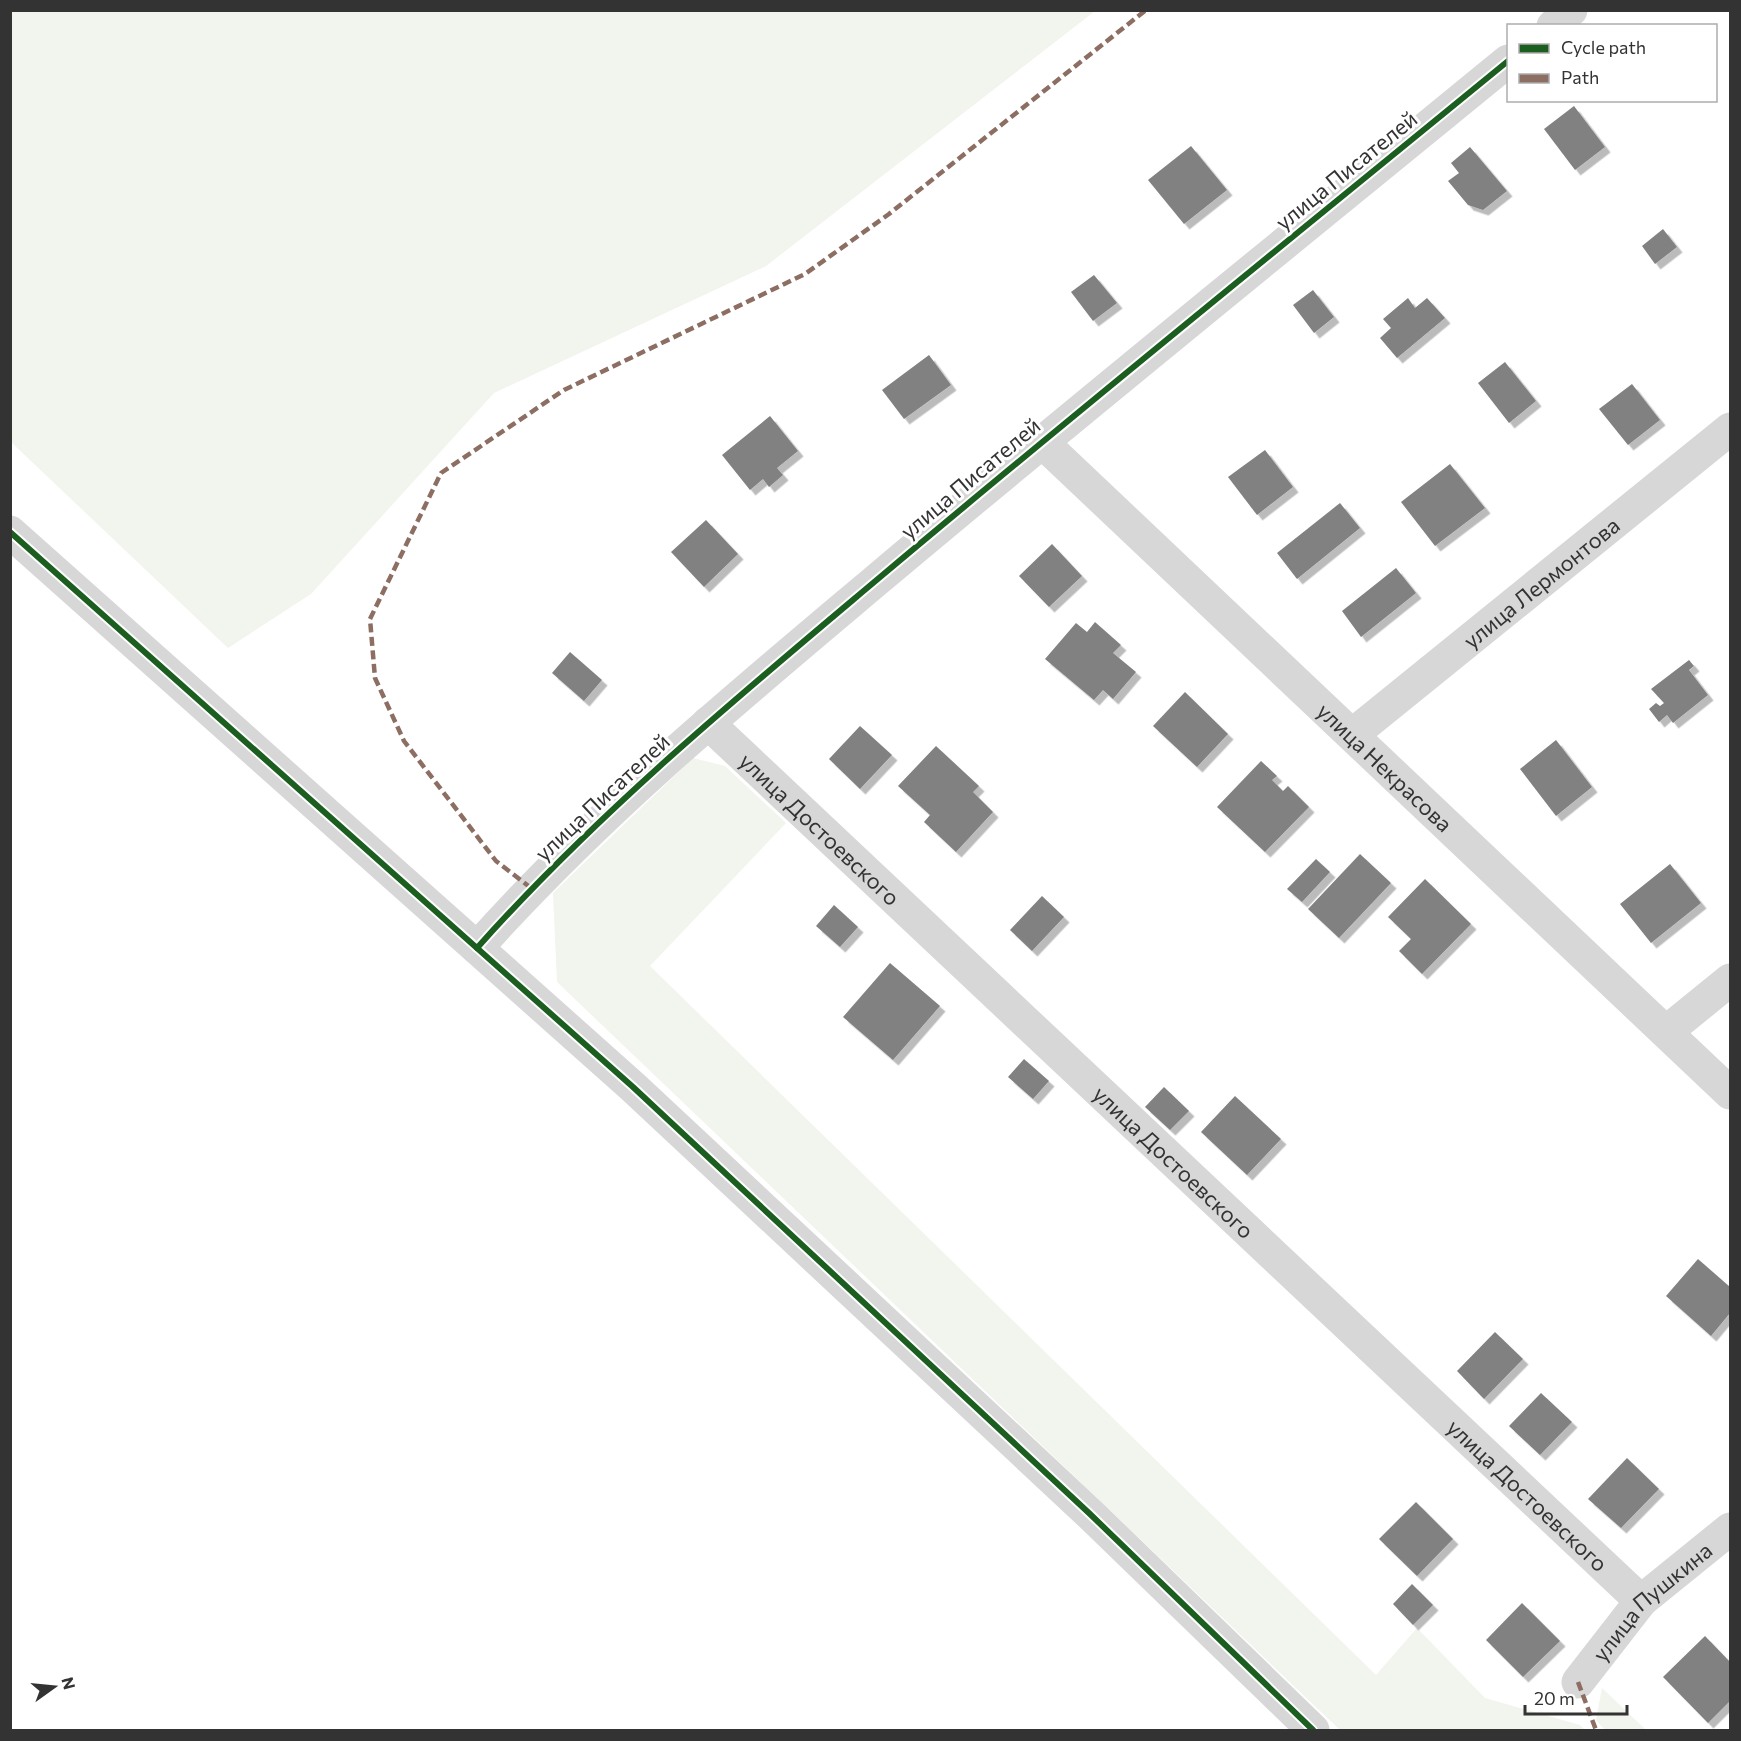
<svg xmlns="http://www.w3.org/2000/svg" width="1741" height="1741" viewBox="0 0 1741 1741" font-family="Commissioner,sans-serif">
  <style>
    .green { fill: #f1f5ed }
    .building { fill: #818181; filter: url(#shadow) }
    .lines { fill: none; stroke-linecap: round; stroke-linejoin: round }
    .minor { stroke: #d7d7d7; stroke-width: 33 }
    .tertiary { stroke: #d7d7d7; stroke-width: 33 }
    .quiet { stroke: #8d6e63; stroke-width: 4.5; stroke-dasharray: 9 4.5; stroke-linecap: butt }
    .cycleway-casing { stroke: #fff; stroke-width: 10 }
    .cycleway { stroke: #1b5e20; stroke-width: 6 }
    .labels { text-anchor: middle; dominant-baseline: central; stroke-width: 6; stroke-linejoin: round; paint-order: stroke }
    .street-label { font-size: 22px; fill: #333; stroke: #fff }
  </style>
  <defs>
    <filter id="shadow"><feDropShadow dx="5.5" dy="5.5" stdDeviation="0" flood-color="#0004"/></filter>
  </defs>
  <rect width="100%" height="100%" fill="#fff"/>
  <g class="green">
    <polygon points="11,10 1095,10 1095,11 766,266 494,393 311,594 228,648 11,442"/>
    <polygon points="693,758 725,766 786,823 650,966 1376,1675 1417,1628 1485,1698 1580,1725 1585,1730 1340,1730 557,982 553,893"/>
    <polygon points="1602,1688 1646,1730 1605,1730 1596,1720"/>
  </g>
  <g class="building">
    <polygon points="1574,106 1605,147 1575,170 1544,129"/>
    <polygon points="1191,146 1227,190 1184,224 1148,180"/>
    <polygon points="1470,147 1507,191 1483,210 1468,205 1448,181 1459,173 1451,163"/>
    <polygon points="1663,229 1677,247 1655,264 1642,246"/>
    <polygon points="1094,275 1117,303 1093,321 1071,292"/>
    <polygon points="1313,290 1334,317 1314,333 1293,305"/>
    <polygon points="1408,298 1415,308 1427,298 1445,318 1397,358 1380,338 1391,328 1383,319"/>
    <polygon points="929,355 951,385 904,419 882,390"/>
    <polygon points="1505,362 1536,401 1509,423 1478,383"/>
    <polygon points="1632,384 1660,420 1628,445 1599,409"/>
    <polygon points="770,416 798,451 777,468 783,475 769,487 763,479 750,490 722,455"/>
    <polygon points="1265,450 1293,487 1257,515 1228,477"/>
    <polygon points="1450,464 1485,508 1435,546 1401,502"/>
    <polygon points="1340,503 1360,528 1297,579 1277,553"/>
    <polygon points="706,520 738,554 704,587 671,552"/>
    <polygon points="1052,544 1082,576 1049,607 1019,576"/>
    <polygon points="1396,568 1416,593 1361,637 1342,611"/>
    <polygon points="1095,622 1121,645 1113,653 1136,672 1113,699 1103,690 1094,700 1045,659 1076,623 1087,632"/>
    <polygon points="570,652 602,680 584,701 552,673"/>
    <polygon points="1689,660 1694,666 1689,670 1708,695 1673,723 1667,715 1659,722 1649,709 1656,703 1660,706 1664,703 1651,689"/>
    <polygon points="1185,692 1228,734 1197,767 1153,726"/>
    <polygon points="860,726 892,755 860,789 829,759"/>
    <polygon points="1556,740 1592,787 1556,816 1520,769"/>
    <polygon points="936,746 979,786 973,792 993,812 956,852 924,822 930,815 898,786"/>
    <polygon points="1261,761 1277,776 1272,780 1283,791 1288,786 1309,807 1265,852 1217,807"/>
    <polygon points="1360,854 1391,883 1339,938 1308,909"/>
    <polygon points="1316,859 1330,872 1302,902 1287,889"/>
    <polygon points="1670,864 1701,903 1651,943 1620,904"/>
    <polygon points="1425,879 1471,924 1422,974 1399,951 1411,939 1388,917"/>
    <polygon points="1042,896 1064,917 1032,951 1010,930"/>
    <polygon points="834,905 858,927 840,947 816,926"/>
    <polygon points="890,963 940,1006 893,1060 843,1017"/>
    <polygon points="1024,1059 1049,1081 1033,1099 1008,1077"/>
    <polygon points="1164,1087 1189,1111 1170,1130 1145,1107"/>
    <polygon points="1235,1096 1281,1139 1247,1175 1201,1132"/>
    <polygon points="1698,1259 1730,1287 1730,1313 1711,1336 1666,1296"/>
    <polygon points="1495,1332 1523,1359 1484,1399 1457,1371"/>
    <polygon points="1541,1393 1572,1422 1540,1455 1509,1426"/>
    <polygon points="1627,1458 1659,1489 1621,1528 1588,1499"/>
    <polygon points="1416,1502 1453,1539 1417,1576 1379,1539"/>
    <polygon points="1412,1584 1433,1605 1413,1625 1393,1604"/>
    <polygon points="1522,1603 1560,1641 1523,1677 1486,1640"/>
    <polygon points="1705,1636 1730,1662 1730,1701 1708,1723 1663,1677"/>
  </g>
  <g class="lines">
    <g class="minor">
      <polyline points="1553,26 1571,10"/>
      <path id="s1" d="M1041,441L1730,1093"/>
      <path id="s2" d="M708,723L1641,1601"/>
      <path id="s3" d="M1352,735L1730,429"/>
      <path d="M477,948C598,812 740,695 879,578C1087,403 1298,233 1508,61"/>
      <polyline points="1666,1032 1730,980"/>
      <path id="s4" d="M1578,1682L1641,1601L1730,1529"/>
    </g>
    <polyline class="tertiary" points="10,532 633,1087 1090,1514 1313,1730"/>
    <g class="quiet">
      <polyline points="531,888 496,861 404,741 375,678 370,619 441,473 564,390 805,274 889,214 1146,10"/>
      <polyline points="1578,1682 1596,1730"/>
    </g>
    <g class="cycleway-casing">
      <g id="cycleway">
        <polyline points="10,532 633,1087 1090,1514 1313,1730"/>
        <path d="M477,948C598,812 740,695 879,578C1087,403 1298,233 1508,61"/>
      </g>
    </g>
    <use href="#cycleway" class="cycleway"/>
  </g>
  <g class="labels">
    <g class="street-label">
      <text transform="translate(1346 170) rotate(-39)">улица Писателей</text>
      <text transform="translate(970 478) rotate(-40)">улица Писателей</text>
      <text stroke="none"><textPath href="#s3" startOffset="243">улица Лермонтова</textPath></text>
      <text stroke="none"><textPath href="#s1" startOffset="474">улица Некрасова</textPath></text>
      <text transform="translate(602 797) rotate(-43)">улица Писателей</text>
      <text stroke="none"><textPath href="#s2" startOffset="154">улица Достоевского</textPath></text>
      <text stroke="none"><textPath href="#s2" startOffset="640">улица Достоевского</textPath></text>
      <text stroke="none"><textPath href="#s2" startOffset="1126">улица Достоевского</textPath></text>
      <text stroke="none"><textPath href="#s4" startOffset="110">улица Пушкина</textPath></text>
    </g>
  </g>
  <rect width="1741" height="1741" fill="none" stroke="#333333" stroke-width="24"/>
  <rect x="1507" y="24" width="210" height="78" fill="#ffffff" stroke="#adadad" stroke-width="1.5"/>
  <rect x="1519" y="44" width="30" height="9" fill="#1b5e20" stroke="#adadad" stroke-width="1.5"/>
  <text x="1561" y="54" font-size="18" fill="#333333">Cycle path</text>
  <rect x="1519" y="74" width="30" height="9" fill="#8d6e63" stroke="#adadad" stroke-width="1.5"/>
  <text x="1561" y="84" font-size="18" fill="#333333">Path</text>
  <g transform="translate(54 1687) rotate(75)" stroke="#ffffff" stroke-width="4.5" paint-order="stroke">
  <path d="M0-4.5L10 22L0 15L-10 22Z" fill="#333333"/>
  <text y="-9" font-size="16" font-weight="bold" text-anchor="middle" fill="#333333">N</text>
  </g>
  <path d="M1525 1705v9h102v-9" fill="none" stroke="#333333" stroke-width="3"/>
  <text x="1534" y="1705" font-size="18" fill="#333333" stroke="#ffffff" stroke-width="4.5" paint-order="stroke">20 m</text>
</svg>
